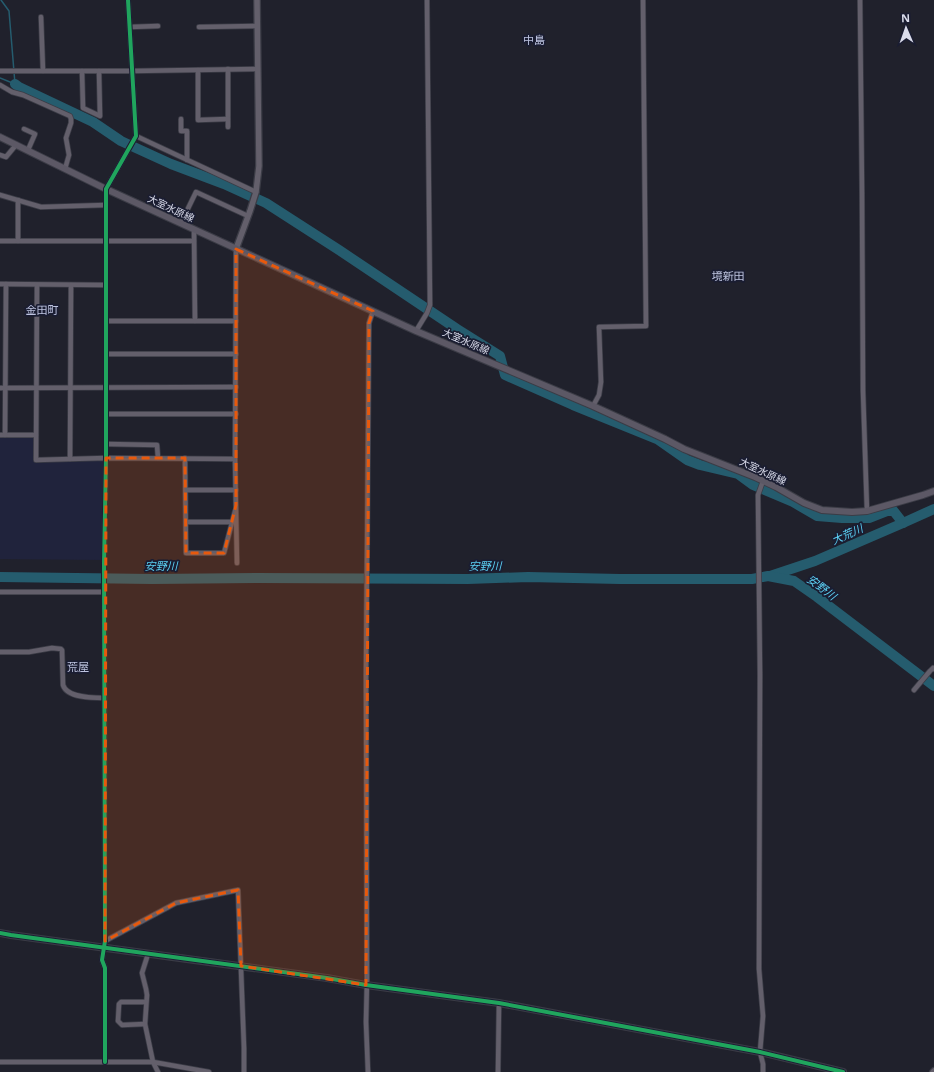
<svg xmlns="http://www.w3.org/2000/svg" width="934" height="1072" viewBox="0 0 934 1072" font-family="'Open Sans','Noto Sans JP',sans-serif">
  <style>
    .built { fill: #20233c }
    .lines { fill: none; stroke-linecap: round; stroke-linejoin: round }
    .stream { stroke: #255c6e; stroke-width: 1.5 }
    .river { stroke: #255c6e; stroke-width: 10 }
    .minor-casing { stroke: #3b3c46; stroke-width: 6 }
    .tertiary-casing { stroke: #3b3c46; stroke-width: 8 }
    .secondary-casing { stroke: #3b3c46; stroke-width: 8 }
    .minor { stroke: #635f6b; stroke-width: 4.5 }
    .tertiary { stroke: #635f6b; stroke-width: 5.5 }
    .secondary { stroke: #5c5865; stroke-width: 6 }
    .cycleway-casing { stroke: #1a1d32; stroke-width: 6 }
    .cycleway { stroke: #20a55d; stroke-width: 4 }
    .marked { fill: #e8590c; fill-opacity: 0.2; stroke: #e8590c; stroke-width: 3; stroke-dasharray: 8 5; stroke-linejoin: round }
    .labels { text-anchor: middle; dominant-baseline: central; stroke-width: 3.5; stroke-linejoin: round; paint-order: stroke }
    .street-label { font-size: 10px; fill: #dadceb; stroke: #1a1d32 }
    .neighbourhood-label { font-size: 11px; fill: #bec4e0; stroke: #1a1d32 }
    .water-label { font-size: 11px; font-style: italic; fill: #5cd1f4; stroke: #1a1d32 }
  </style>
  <rect width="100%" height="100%" fill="#20212c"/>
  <polygon class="built" points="34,437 35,461 103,461 104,560 0,559 0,438"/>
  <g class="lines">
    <polyline class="stream" points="0,78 15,84 9,11 1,0"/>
    <g class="river">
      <polyline points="15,84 19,87 93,122 121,141 136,148 171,164 224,184 266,203 339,250 457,329 500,356 505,375 573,405 657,439 687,460 700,465 738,474 753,485 793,502 817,516 842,518 869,518 892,509 903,523"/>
      <polyline points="770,576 815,561 903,523 934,509"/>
      <polyline points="0,577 152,579 257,578 468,579 528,577 620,579 752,579 768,576 794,581 817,597 934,686"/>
    </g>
    <g class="minor-casing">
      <g id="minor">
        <polyline points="860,0 862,192 863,391 867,511"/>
        <polyline points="41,17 43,71"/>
        <polyline points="130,27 158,26"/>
        <polyline points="199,27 257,26"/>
        <polyline points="228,69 228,127"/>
        <polyline points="198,70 198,120 228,119"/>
        <polyline points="0,71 132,71 258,69"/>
        <polyline points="82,71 83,108 100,116 99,71"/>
        <polyline points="0,85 12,92 23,95 70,116 71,119 71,123 66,138 69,155 65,169"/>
        <polyline points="181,119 181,131 187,131 187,160"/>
        <polyline points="24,129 35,134 28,150"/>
        <polyline points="136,136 256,192"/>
        <polyline points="0,155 6,157 16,145"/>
        <polyline points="0,195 41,207 106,205"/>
        <polyline points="181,223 196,192 248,216"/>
        <polyline points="194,229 195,321"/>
        <polyline points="0,241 194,241"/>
        <polyline points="18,241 18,200"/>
        <polyline points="236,249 235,459 237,563"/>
        <polyline points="0,284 106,285"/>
        <polyline points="37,285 36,460 106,458 235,459"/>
        <polyline points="106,321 236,321"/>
        <polyline points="416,331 427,313 430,305 427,0"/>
        <polyline points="106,354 236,354"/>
        <polyline points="0,388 236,387"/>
        <polyline points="593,406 599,395 601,382 599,327 646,326 643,0"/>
        <polyline points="106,414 236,414"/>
        <polyline points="0,435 36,435"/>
        <polyline points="5,435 6,284"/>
        <polyline points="106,444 157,445 158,458"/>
        <polyline points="185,458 186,553 224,553 235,511"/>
        <polyline points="70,459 71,285"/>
        <polyline points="763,481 758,495 760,674 759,969 763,1016 760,1052 763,1064 763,1072"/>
        <polyline points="186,490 236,490"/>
        <polyline points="186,522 232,522"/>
        <polyline points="0,592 104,592"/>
        <path d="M0,652H29L52,648L61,649L62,650L63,685C67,698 93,698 104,698"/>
        <polyline points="914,690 930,671 933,668 934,669"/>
        <polyline points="105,941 176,903 238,890 244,1048 244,1072"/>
        <polyline points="148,954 142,973 146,989 147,995 145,1024 153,1062 158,1072"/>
        <polyline points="145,1024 122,1025 118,1021 119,1004 121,1002 146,1002"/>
        <polyline points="0,1062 153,1062 209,1072"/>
        <polyline points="105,1062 105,968 102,960 105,941 104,563 106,458 106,189 136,136 128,0"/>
        <polyline points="368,1072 366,1022 367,980 366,676 369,323 373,311"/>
        <polyline points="498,1072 499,1003"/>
      </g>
    </g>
    <g class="tertiary-casing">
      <g id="tertiary">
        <polyline points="236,249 250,211 256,192 259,166 257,0"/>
        <polyline points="0,933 11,935 327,978 366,985 499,1003 760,1052 843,1072"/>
        <polyline points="933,1072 934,1071"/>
      </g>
    </g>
    <g class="secondary-casing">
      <polyline id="secondary" points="0,137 106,189 416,331 593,406 665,439 684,449 755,477 776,487 804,503 822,510 852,512 867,511 923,495 934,491"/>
    </g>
    <use href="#minor" class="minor"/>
    <use href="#tertiary" class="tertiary"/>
    <use href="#secondary" class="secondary"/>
    <g class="cycleway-casing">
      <g id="cycleway">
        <polyline points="0,933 11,935 327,978 366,985 499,1003 760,1052 843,1072"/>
        <polyline points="105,1062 105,968 102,960 105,941 104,563 106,458 106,189 136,136 128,0"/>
      </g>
    </g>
    <use href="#cycleway" class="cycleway"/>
  </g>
  <path class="marked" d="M236,249L373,311L369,323L366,985L241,966L238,890L176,903L105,941L106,458H185L186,553H224L236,505Z"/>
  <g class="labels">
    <g class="street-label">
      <text transform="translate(171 208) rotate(25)">大室水原線</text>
      <text transform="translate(466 341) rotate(23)">大室水原線</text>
      <text transform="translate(763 471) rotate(25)">大室水原線</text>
    </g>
    <g class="neighbourhood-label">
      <text x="534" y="39">中島</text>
      <text x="728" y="275">境新田</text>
      <text x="42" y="309">金田町</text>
      <text x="78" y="666">荒屋</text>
    </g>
    <g class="water-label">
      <text transform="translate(847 534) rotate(-24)">大荒川</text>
      <text x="161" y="565">安野川</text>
      <text x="485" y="565">安野川</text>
      <text transform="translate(822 587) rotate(37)">安野川</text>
    </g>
  </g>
  <g transform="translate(906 28) rotate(358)" stroke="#1a1d32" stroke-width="3" paint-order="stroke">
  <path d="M0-3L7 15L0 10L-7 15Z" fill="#dadceb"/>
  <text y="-6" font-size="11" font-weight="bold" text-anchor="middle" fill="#dadceb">N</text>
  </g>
</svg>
